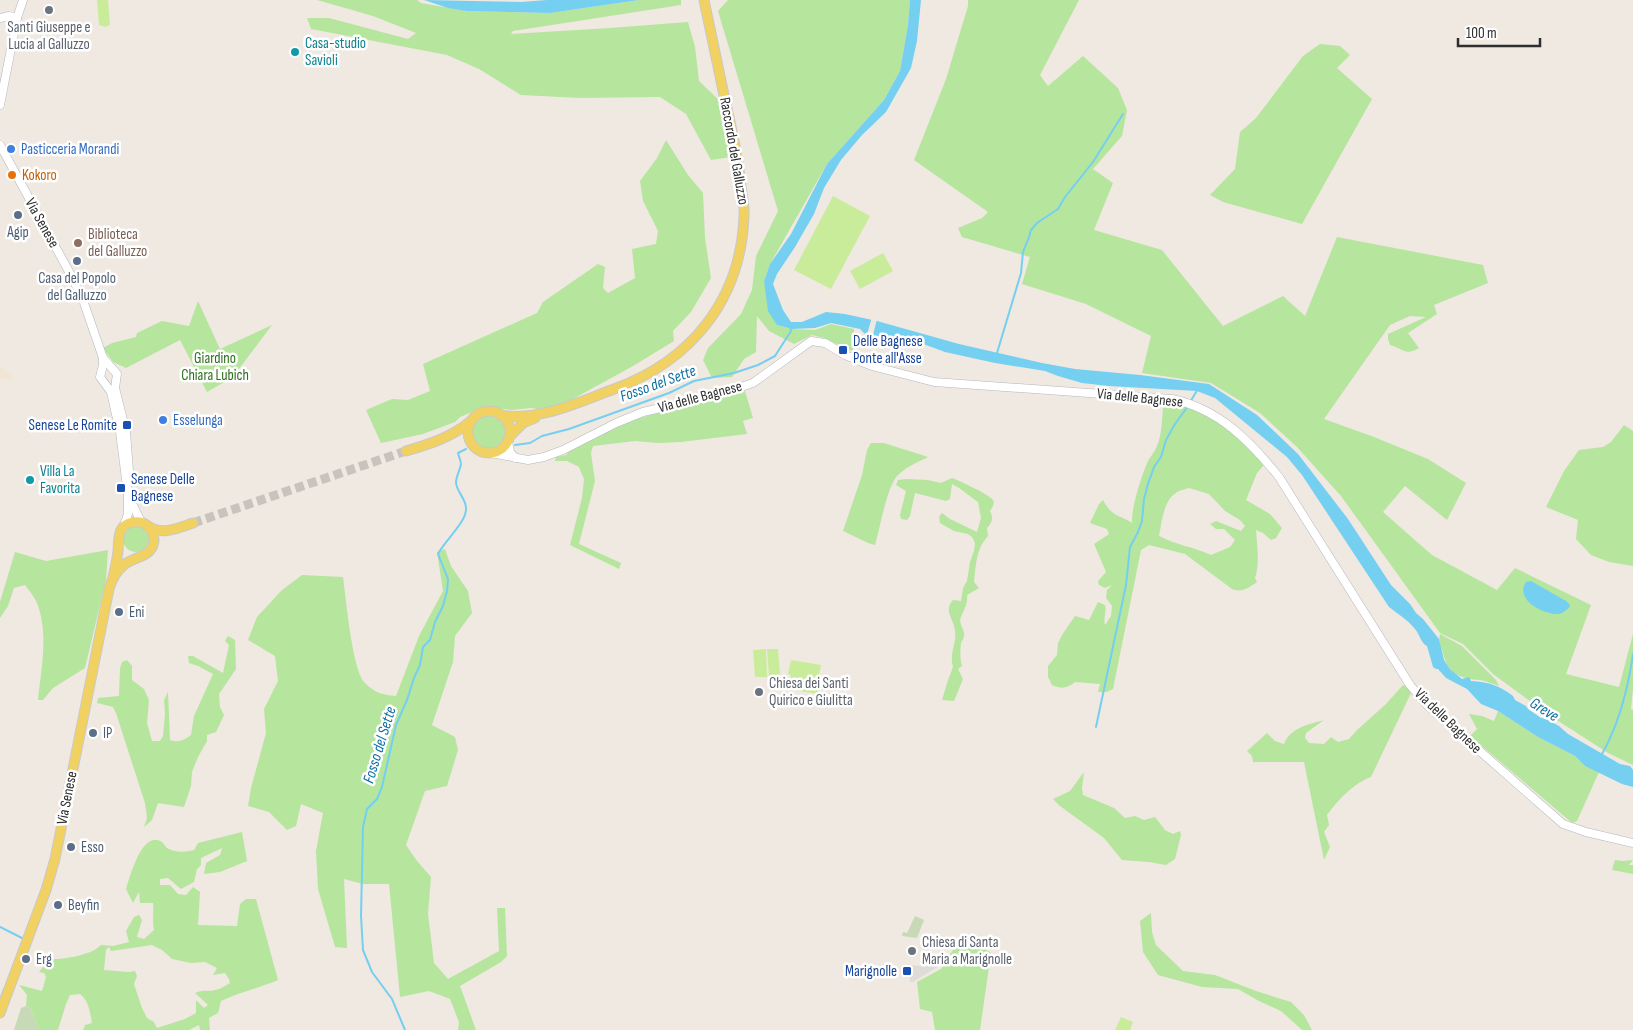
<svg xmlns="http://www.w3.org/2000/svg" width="1633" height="1030" viewBox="0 0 1633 1030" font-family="'Sofia Sans Condensed',sans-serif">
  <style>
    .education { fill: #f0e6d1 }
    .green { fill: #b6e59e; fill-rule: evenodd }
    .cemetery { fill: #c8d9b8 }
    .pitch { fill: #c9ec9a }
    .plaza { fill: #dfdcd8 }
    .water { fill: #75cff0 }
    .pier { fill: #efe9e1 }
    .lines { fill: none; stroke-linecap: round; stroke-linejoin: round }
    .stream { stroke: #75cff0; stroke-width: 2 }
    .primary-tunnel { stroke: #c8c4bd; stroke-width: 9; stroke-dasharray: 9 4.5; stroke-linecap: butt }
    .secondary-casing { stroke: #b4b7c1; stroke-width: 9 }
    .primary-casing { stroke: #c9c9c9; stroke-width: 11 }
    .secondary { stroke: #fff; stroke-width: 8 }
    .primary { stroke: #f2d163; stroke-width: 9 }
    .worship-dot { fill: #6b7280; stroke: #fff; stroke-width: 2 }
    .culture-dot { fill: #0f9aa8; stroke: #fff; stroke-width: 2 }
    .shop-dot { fill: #3f7fe0; stroke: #fff; stroke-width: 2 }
    .food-dot { fill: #e8710a; stroke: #fff; stroke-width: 2 }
    .service-dot { fill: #5c6f8a; stroke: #fff; stroke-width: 2 }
    .education-dot { fill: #8d6e63; stroke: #fff; stroke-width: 2 }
    .transit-dot { fill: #1a4fb4; stroke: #fff; stroke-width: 2 }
    .labels { text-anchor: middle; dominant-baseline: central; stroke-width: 5; stroke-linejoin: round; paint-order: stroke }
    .worship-label { font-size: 15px; fill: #5b616d; stroke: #fff; text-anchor: start }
    .culture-label { font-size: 15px; fill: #0d838f; stroke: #fff; text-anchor: start }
    .shop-label { font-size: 15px; fill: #366cbe; stroke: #fff; text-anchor: start }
    .street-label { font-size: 15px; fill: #2e2e2e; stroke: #fff }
    .food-label { font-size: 15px; fill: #c56008; stroke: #fff; text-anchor: start }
    .service-label { font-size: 15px; fill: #4e5e75; stroke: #fff; text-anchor: start }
    .education-label { font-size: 15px; fill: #785e54; stroke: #fff; text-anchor: start }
    .transit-label { font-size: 15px; fill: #164399; stroke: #fff; text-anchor: start }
    .park-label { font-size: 15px; fill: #2c6e1b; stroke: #fff }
    .water-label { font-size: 16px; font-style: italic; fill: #0d6fa3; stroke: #fff }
  </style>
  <rect width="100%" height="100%" fill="#efe9e1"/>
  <polygon class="education" points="0,367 6,371 14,378 11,380 0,378"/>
  <g class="green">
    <polygon points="317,0 417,0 421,3 466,11 550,13 639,0 681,0 681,5 513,31 511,34 610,28 688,22 695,47 699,81 722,103 731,157 711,160 686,114 660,97 580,98 521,95 479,69 447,55 311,29 307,18 329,18 408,39 416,33 373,16"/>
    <polygon points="728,0 910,0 908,25 900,71 884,100 827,164 770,264 764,281 777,325 792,329 815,330 831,324 854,329 854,352 824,338 812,335 794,344 769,331 757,316 756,352 744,359 732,377 712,378 703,360 708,348 741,314 752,290 756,256 778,211 718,11"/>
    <path d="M968,0H1079L1040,75L1048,86L1083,56L1118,88L1127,110L1122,136L1093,169L1113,183L1094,230L1162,250L1223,326L1283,296L1305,316L1337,237L1483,265L1488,283L1434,305L1437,314L1408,333L1419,348C1405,356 1404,349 1390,345L1388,339V334L1426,317L1410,316L1390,325L1324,419L1374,437L1428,459L1466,483L1447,520L1405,486L1383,512L1432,555L1497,590L1515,568L1591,605L1566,674L1619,687L1633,634V689L1631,709L1633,710V765L1608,753L1549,715L1493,674L1463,644L1440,633L1341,496L1297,447L1260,413L1211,383L1142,373L1151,336L1086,304L1022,284L1030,257L962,237L958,228L982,218L988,212L914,160L946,79L968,6Z"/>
    <polygon points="1320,44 1340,46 1350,55 1337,68 1372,99 1302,224 1223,202 1210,195 1235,169 1240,132 1256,118 1303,56"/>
    <polygon points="666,140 688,175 703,193 705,238 711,278 691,312 673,331 674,341 633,366 551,411 531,408 512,410 485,407 460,417 455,422 423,434 381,443 366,410 392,399 408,400 430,391 423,364 537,313 543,302 598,264 605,267 603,288 608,293 635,278 632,249 656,244 658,231 643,201 640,181 657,158"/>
    <polygon points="198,301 220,349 272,325 233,377 207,392 180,340 126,368 113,362 103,348 112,343 136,337 137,333 162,321 189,326"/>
    <polygon points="745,391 753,418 743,421 747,434 681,442 658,443 635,441 593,446 591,453 595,481 579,544 621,563 619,569 570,545 582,498 584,479 579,467 567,461 555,461 556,457 566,455 574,446 631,421 663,411 711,400"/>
    <path d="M1175,403C1185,406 1196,409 1205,413C1229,423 1248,446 1264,465L1257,473L1246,500L1270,514L1282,528L1276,538L1271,540L1263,533L1256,530C1257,545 1260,565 1255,578L1257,582C1248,588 1242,593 1232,589L1185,554L1149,545L1141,550L1113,689L1107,692H1098L1100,684L1075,682C1066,689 1062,689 1052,685L1048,677V666L1057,655L1058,643L1062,635L1075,616L1089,620L1098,602L1105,605C1107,612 1103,618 1105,625L1111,616L1112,606L1106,598L1107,590L1112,585L1105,588L1099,585L1098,581L1106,572L1094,544L1109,534L1107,529L1090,523L1099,504L1103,500C1112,517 1118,514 1132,523C1131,509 1142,473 1149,459C1152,455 1155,451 1157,446C1162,434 1162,420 1163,408ZM1189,488L1209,494L1225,511L1240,520L1245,526L1241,531L1216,521L1210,524L1216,529H1224L1235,540L1230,547L1211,555C1194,547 1176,545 1159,536C1162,521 1163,501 1177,492C1180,490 1186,489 1189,488Z"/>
    <circle cx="488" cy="432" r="18"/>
    <polygon points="1624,425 1633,431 1633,566 1609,562 1591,555 1576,539 1578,520 1546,507 1564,471 1579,450 1603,447 1611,442"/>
    <path d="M871,443H884L928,457C918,462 906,467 898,475C887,486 880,528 875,545L868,543L843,531L862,475L867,450Z"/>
    <path d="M952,478C958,480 990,495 993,500C995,504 992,508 990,511C994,519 992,522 987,528L988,536C976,549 976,565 974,582L979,588L967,595C968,605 964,609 961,617C958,624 965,629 964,636C964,638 962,641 961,643C960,651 960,659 962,666L958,669L963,679L954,701L942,700L948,680L953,667C949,653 957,643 955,631C954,619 943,611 953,600L961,601L963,588L967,581L970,562L974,551L975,543L972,537L968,534L954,531L940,523L939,517L942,513L950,519L977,532L981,518L978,502C969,496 962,489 952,484L950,499L946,501L915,493L910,516L907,520L901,519L900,515L906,491L896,485L898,480L906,479L928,480L941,483Z"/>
    <circle cx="136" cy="539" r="13"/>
    <path d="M445,549L451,566L468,591L472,613L455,636L453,662L432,725L455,737L458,750L447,786L425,791L406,845L417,861L431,877L428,914L434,963L448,979L499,951L497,908H505L507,956L501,962L460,986L476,1030H458L459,1022L450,999L429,991L400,997L389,884H363L344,879L347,948L335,947L318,889L316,851L323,813L301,804L296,826L287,830L269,812L248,806L251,788L266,733L264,709L278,681L275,656L248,640L257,617L282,590L302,575L343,577C346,597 352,670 365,683C375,693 383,695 396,696L419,636L443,591L437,552Z"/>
    <path d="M108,550L106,580L85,668L53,688L43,700H38C41,671 48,638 39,609C37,600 31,593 25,585L14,588L8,606L0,618V602L15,552L46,561Z"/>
    <path d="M1440,634L1462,646L1496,680L1499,686C1493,684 1486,681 1480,680C1461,679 1448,674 1443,653C1441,647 1438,641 1440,634Z"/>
    <path d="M228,636L235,640L236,669L219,694L220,707L224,715L216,732L207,735V741L198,757L192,772L191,786L184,807L158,803L152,820L144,827L147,818L145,803L116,713L113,707L97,703L98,698L119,696L120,668L122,662L127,660L132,666V680L144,689L149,700L147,723L152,741H160L163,736L165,714L164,700L168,692L170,740C178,743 185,740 191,735L194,716L213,674L198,666L189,663L188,656H193L223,673L229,645L225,641Z"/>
    <path d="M1403,685L1410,689L1411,693L1371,777C1354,783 1338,800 1327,815L1329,825L1324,832L1330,847L1324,860L1304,762H1253L1252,756L1247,751L1267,733L1275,741L1284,744C1291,727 1308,725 1324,720L1306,733L1305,738L1309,743L1324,744L1331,737L1338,742L1349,739L1357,730L1386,704Z"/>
    <polygon points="1498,711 1538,737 1575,756 1585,766 1599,772 1577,821 1572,823 1470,736 1477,729 1469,714 1482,716 1494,721"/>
    <polygon points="1084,772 1082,788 1083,795 1114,808 1125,818 1135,816 1144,820 1155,817 1165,830 1173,834 1180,831 1181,835 1175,859 1166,865 1149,862 1122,860 1104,838 1060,806 1053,799 1070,791"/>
    <path d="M242,832L247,861L220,872L204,874L206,863L220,855L222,848L201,858V865L197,869L194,882L181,889L168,878L160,879V885H170L178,894L186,895L193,887L200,892L198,925L237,926L240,904L246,899H256L278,980C259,988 240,992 221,1001L218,1013L209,1018L210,1030H200L199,1025L189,1030H83L85,1025L92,1023C90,1012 89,1001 80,994L70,995L66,1004L58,1030H39L30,1007L26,1006L27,995L19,985L42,991L46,977L44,973L39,972L43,967L48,965L47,959C62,960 90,956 101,945L113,946L129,942L126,931L134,917L139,915L142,920L137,937L144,939L154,930C152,921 154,912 153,903H140L139,892L133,903L126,889C130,877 142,829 162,842C164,844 165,846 167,848C175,853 186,852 194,850L198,843ZM152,945L162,950L172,959L191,963L205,962L217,968L213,975L225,973L229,979L230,983C225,986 221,989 215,990C207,992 204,989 195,993L208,1005L204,1008L196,1000V1013L185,1019L157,1028L154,1022L147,1018L142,1008L134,984L137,976L135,971L128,972L104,970L106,950L109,947L111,951Z"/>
    <polygon points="1615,860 1623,861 1633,860 1629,865 1633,865 1633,874 1612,870"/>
    <polygon points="1151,913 1152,932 1156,945 1183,971 1215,975 1256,991 1291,1002 1304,1015 1312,1030 1302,1030 1281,1011 1259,1001 1238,989 1202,987 1158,975 1143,952 1140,921"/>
    <polygon points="963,934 991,953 980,1030 935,1030 932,1012 920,1009 917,982 941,969"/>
  </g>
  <g class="cemetery">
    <polygon points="915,916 924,920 917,938 902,936 903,932 907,933"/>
    <polygon points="26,1006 30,1007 39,1030 14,1030 21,1008"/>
  </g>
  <g class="pitch">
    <polygon points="97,0 108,0 110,25 106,27 99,25"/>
    <polygon points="833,196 870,216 831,289 794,270"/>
    <polygon points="883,253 893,271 860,289 850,271"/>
    <polygon points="766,649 767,677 755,677 753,650"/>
    <polygon points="767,649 778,649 780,675 769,676"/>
    <polygon points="791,660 821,665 818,680 820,680 818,694 788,689 791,675 788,674"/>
    <polygon points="1121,1017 1133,1022 1130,1030 1115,1030"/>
  </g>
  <polygon class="plaza" points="909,965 924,966 939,966 913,982 910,982"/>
  <g class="water">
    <polygon points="424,0 521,2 547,0 639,0 550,13 466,11 448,8"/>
    <path d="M910,0H921L917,41L911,68L886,112L862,135L841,160L824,188L814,214L795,247L777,274L773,284L783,310L791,322H802L826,312L845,314L877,321L959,344L1042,363L1075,369L1140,375L1209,384L1257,415L1298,454L1348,519L1391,585L1410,604L1416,613L1423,619L1439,639L1444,660L1450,669L1462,679L1469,677L1471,681C1488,682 1499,685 1513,696L1515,700L1526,706L1528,709L1541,718L1546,719L1559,726L1568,734L1620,764L1630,766L1633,770V787L1622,784L1585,766L1575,756L1538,737L1498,711L1481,704L1467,689L1446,678L1438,669H1436L1433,667L1427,646C1421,643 1420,635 1415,629C1408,620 1398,614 1389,607L1302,475L1287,457L1215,398L1197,391L1109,386L1082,383L1058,376L1045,371L995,363L945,352L907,338L866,335L860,329L831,323L815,328L792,329L777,325L768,311L764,281L770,264L791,234L827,164L884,100L900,71L908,25Z"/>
    <path d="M1531,581L1566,601L1570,605L1569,608C1566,610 1563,613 1559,614C1544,615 1514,600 1526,582Z"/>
  </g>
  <polygon class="pier" points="872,317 877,319 872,339 866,338"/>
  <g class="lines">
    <g class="stream">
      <polyline points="997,353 1021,273 1023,252 1029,237 1031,230 1037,223 1058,209 1065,197 1093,162 1123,114"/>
      <polyline points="1190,402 1198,389"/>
      <polyline points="515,445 530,443 542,436 569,429 669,393 694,381 734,373 758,365 775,356 791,331 790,326"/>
      <polyline points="1096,727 1126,585 1130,547 1138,532 1142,521 1144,499 1148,484 1154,467 1161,457 1166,440 1175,424 1188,406"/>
      <path d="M1602,754C1619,724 1628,689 1633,654"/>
      <polyline points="0,927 24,939 23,940"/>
      <polyline points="0,1000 4,989"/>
      <path d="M405,1030L392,999L372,972L363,950L361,916L363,827L367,809L377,799L382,787L396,725L407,700L414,678L420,665L423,647L430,640L435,622L443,606L447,591L448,579L438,554C445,540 467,522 466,508C466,499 457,492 456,483C456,476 460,471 461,464C461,461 459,457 458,453L466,449"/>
    </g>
    <polyline class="primary-tunnel" points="193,523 406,451"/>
    <g class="secondary-casing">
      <g id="secondary">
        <polyline points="0,18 9,16 17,18"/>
        <polyline points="0,105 17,18 23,0"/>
        <polyline points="0,145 73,279 84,303 103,358 103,365 100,377 111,392 120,432 128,495 128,514 124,526"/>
        <polyline points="103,358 117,374 115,388 126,432 129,471"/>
        <polyline points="508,442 510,452 515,458"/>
        <path d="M491,453L528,460L544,457L563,450L616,423L643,412L717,395L753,383L811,341L825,343L845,355L872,366L934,382L1172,399C1219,409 1250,441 1279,477L1410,685L1426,704L1563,824L1586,832L1633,843"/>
        <polyline points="130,499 141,522"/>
      </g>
    </g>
    <g class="primary-casing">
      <g id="primary">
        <circle cx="489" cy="432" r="21"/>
        <path d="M500,415C538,422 579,402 614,389C691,361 741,300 744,216C745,206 742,196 741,186C738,157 732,129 725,100C718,67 711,33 704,0"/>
        <polyline points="509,437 523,423 535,418"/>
        <path d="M406,451C430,444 452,437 471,421"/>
        <path d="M148,526C162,536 178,528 193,523"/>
        <path d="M0,1013L46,890L55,859L109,589C112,579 117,570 125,564C136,556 152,557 154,541C154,536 152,531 149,527C145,523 140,521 135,522C117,523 119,538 118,551C117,560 115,569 113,577"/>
      </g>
    </g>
    <use href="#secondary" class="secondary"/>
    <use href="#primary" class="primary"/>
  </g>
  <g class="worship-dot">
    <circle cx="49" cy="10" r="5"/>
    <circle cx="759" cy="692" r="5"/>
    <circle cx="912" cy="951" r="5"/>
  </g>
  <g class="culture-dot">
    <circle cx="295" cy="52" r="5"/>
    <circle cx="30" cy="480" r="5"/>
  </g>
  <g class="shop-dot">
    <circle cx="11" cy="149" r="5"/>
    <circle cx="163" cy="420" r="5"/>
  </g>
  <circle class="food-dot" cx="12" cy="175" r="5"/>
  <g class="service-dot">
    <circle cx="18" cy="215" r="5"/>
    <circle cx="77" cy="261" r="5"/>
    <circle cx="119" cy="612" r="5"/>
    <circle cx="93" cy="733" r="5"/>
    <circle cx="71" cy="847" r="5"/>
    <circle cx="58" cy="905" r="5"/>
    <circle cx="26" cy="959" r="5"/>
  </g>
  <circle class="education-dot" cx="78" cy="243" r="5"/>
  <g class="transit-dot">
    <rect x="838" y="345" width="10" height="10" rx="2.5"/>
    <rect x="122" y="420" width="10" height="10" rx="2.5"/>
    <rect x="116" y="483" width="10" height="10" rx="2.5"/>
    <rect x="902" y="966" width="10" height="10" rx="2.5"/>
  </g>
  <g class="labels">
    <g class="worship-label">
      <text x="49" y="27" text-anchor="middle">Santi Giuseppe e<tspan x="49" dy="17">Lucia al Galluzzo</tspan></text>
      <text x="769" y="683">Chiesa dei Santi<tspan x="769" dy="17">Quirico e Giulitta</tspan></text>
      <text x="922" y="942">Chiesa di Santa<tspan x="922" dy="17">Maria a Marignolle</tspan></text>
    </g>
    <g class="culture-label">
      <text x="305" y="43">Casa-studio<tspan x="305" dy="17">Savioli</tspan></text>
      <text x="40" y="471">Villa La<tspan x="40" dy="17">Favorita</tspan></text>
    </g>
    <g class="shop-label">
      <text x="21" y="149">Pasticceria Morandi</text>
      <text x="173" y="420">Esselunga</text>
    </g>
    <g class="street-label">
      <text transform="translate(734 151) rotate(80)">Raccordo del Galluzzo</text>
      <text transform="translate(42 223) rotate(61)">Via Senese</text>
      <text transform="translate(700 397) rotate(-15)">Via delle Bagnese</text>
      <text transform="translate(1140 398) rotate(6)">Via delle Bagnese</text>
      <text transform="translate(1448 721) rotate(44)">Via delle Bagnese</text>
      <text transform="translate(67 798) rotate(-79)">Via Senese</text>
    </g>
    <g class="food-label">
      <text x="22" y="175">Kokoro</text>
    </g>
    <g class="service-label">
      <text x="18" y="232" text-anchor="middle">Agip</text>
      <text x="77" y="278" text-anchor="middle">Casa del Popolo<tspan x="77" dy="17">del Galluzzo</tspan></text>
      <text x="129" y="612">Eni</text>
      <text x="103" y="733">IP</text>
      <text x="81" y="847">Esso</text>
      <text x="68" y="905">Beyfin</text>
      <text x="36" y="959">Erg</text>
    </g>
    <g class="education-label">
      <text x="88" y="234">Biblioteca<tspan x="88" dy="17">del Galluzzo</tspan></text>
    </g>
    <g class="transit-label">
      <text x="853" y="341">Delle Bagnese<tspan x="853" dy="17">Ponte all'Asse</tspan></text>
      <text x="117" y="425" text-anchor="end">Senese Le Romite</text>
      <text x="131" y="479">Senese Delle<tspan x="131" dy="17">Bagnese</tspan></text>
      <text x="897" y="971" text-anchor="end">Marignolle</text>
    </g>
    <g class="park-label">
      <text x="215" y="358">Giardino<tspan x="215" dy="17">Chiara Lubich</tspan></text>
    </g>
    <g class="water-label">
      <text transform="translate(658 384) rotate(-20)">Fosso del Sette</text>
      <text transform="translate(1544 710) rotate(32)">Greve</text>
      <text transform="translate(380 745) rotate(-73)">Fosso del Sette</text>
    </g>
  </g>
  <path d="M1458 38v8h82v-8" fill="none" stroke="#2e2e2e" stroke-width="2.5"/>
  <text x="1466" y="38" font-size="15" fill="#2e2e2e" stroke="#ffffff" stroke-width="4" paint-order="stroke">100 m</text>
</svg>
